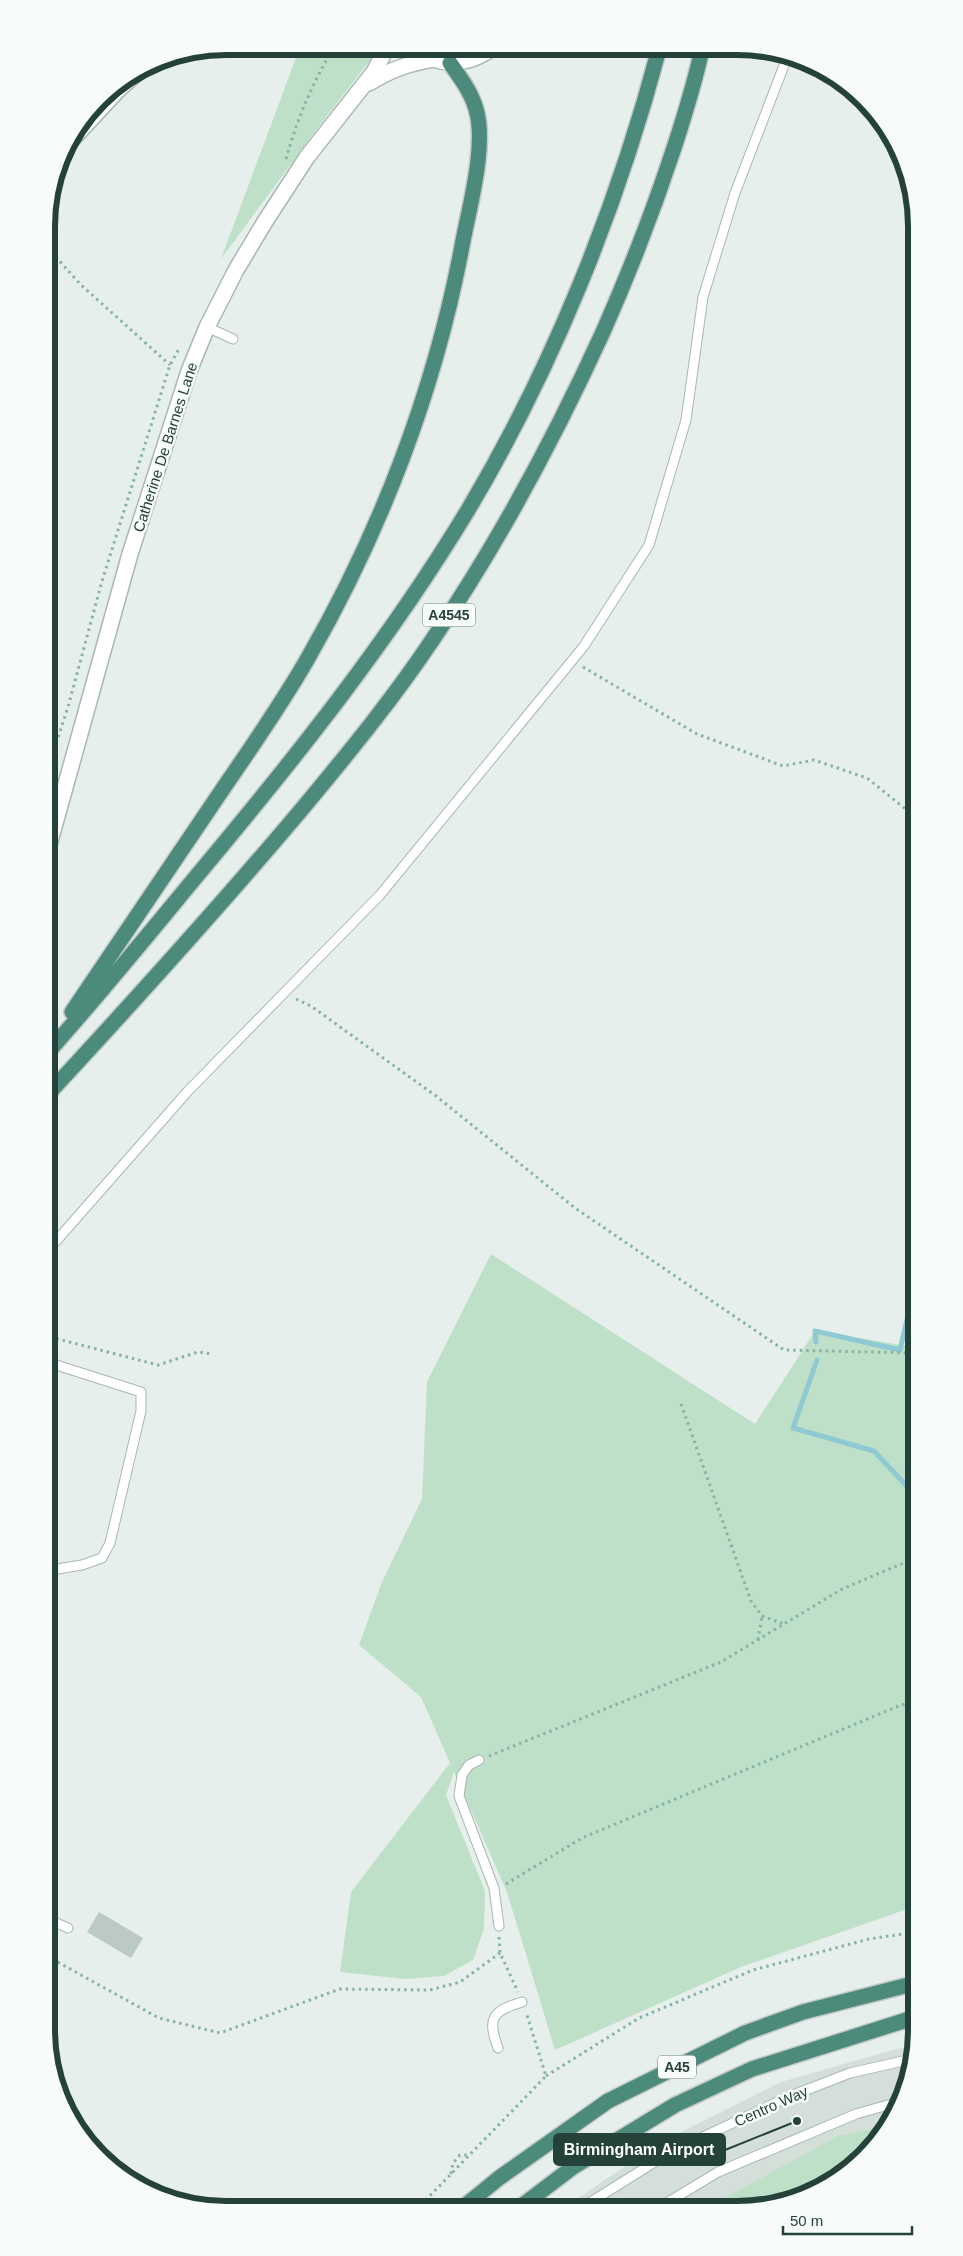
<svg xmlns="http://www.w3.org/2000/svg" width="963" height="2256" viewBox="0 0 963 2256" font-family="Arial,sans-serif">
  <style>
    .built { fill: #d4dfda }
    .green { fill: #bfe0c8 }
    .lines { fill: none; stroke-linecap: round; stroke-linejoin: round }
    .stream { stroke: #8ec9d4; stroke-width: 5 }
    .building { fill: #bbcac4 }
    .service-casing { stroke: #a8b8b2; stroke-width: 11 }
    .minor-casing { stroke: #a8b8b2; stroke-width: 18 }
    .secondary-casing { stroke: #a4bbb3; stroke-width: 18 }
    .trunk-casing { stroke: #c2cac8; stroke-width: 18 }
    .path { stroke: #86b3a5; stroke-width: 3; stroke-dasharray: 2.5 4; stroke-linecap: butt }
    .service { stroke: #fff; stroke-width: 9 }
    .minor { stroke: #fff; stroke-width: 15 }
    .secondary { stroke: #fff; stroke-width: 15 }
    .trunk { stroke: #4c8a7c; stroke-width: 15 }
    .labels { text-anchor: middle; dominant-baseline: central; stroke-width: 5; stroke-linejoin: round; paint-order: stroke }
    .shield { fill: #f7fbf9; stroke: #637a73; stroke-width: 1 }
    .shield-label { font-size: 14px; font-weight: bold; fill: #24423a }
    .street-label { font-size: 15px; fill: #24423a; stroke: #f7fbf9 }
    .rim { fill: none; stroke: #24423a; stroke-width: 6 }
    .leader { fill: none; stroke: #24423a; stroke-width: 2 }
    .callout-dot { fill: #24423a; stroke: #f7fbf9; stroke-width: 2 }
    .callout { fill: #24423a; stroke: #24423a; stroke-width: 2 }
    .callout-label { font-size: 16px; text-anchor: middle; font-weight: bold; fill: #fff }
  </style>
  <rect width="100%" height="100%" fill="#e6efeb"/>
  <polygon class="built" points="916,2046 903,2099 872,2148 827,2186 784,2204 568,2205 659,2143 781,2082 896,2049"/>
  <g class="green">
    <polygon points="300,47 378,47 377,51 313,134 221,259"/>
    <polygon points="491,1254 755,1424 815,1331 914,1347 916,1906 741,1967 555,2050 507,1892 454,1772 446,1795 485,1891 484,1929 473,1960 444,1976 405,1979 340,1972 351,1892 450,1763 421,1697 359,1645 382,1582 422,1499 427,1382"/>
    <polygon points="886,2126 872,2148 827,2186 784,2204 713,2204 838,2136"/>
  </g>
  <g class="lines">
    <g class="stream">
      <polyline points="816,1342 815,1331 900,1350 914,1289"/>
      <polyline points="817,1360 793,1428 874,1451 915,1495"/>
    </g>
  </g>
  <polygon class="building" points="99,1912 143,1938 131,1958 87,1932"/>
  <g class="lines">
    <g class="service-casing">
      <g id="service">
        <polyline points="207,327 233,339"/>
        <polyline points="50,1248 188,1091 380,895 584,646 649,545 686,420 703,297 735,193 788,55"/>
        <polyline points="50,1363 141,1392 141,1411 110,1543 102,1558 82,1565 51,1570"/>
        <polyline points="479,1760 469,1765 462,1775 459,1796 494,1888 499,1926"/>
        <polyline points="52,1921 68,1928"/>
        <path d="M498,2048C487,2018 492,2011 522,2002"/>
        <polyline points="665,2204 718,2172 856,2114 902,2101"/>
        <polyline points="586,2205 669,2153 788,2097 850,2073 912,2059"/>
      </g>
    </g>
    <g class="minor-casing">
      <g id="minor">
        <path d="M369,83C392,69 407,64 434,59"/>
        <polyline points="64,148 118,90 138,72"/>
        <polyline points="49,845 130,554 189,371 207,327 236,270 266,220 307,157 374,72 387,47"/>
      </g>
    </g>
    <g class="secondary-casing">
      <path id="secondary" d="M415,47C437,68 468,66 492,48"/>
    </g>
    <g class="trunk-casing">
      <g id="trunk">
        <path d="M72,1012C119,943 166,874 212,805C245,756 279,709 308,658C381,531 435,390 462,246C469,208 487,146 476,109C471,92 460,77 450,63"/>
        <path d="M49,1051C99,995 147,936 195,878C293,761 389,641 468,510C552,369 617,208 659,49"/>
        <path d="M49,1093C137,998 224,902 307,803C351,750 395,696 433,639C499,542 554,439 603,332C630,271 654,209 675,145C685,114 695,82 702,49"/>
        <polyline points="466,2205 499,2178 608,2101 745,2033 803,2012 916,1983"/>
        <polyline points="523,2205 573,2167 675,2105 752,2069 916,2017"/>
      </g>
    </g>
    <g class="path">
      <path d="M286,159C297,119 313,82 334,47"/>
      <polyline points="47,247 80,284 170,365"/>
      <polyline points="583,667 697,734 783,766 814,760 867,778 908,811 913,810"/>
      <polyline points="49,744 62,747"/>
      <polyline points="48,768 68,707 102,581 170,365 180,347"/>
      <polyline points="296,999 311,1006 436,1096 575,1208 784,1350 914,1353"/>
      <polyline points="50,1337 158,1365 198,1352 213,1354"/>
      <polyline points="681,1404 751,1601 762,1616 784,1624"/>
      <polyline points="758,1640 762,1616"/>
      <polyline points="489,1756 721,1662 842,1589 913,1559"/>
      <polyline points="506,1884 582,1838 901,1705 915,1702"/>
      <polyline points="499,1937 500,1953 518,1992"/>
      <polyline points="52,1959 159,2018 220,2033 340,1989 430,1990 460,1982 500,1953"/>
      <polyline points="546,2076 639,2018 753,1970 869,1939 916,1932"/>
      <polyline points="451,2174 453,2163 460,2155 468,2155"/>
      <polyline points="421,2205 546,2076 526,2012"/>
    </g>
    <use href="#service" class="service"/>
    <use href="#minor" class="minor"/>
    <use href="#secondary" class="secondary"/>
    <use href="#trunk" class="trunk"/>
  </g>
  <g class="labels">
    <g class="shield">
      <rect x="423" y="603.5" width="52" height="23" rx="4"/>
      <rect x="658" y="2055.5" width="38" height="23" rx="4"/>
    </g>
    <g class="shield-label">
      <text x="449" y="615">A4545</text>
      <text x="677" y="2067">A45</text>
    </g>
    <g class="street-label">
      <text transform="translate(165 447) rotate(-72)">Catherine De Barnes Lane</text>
      <text transform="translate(771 2106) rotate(-24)">Centro Way</text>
    </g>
  </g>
  <path d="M0 0H963V2256H0ZM226 55H737A171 171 0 0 1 908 226V2030A171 171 0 0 1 737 2201H226A171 171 0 0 1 55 2030V226A171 171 0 0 1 226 55Z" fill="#f7fbf9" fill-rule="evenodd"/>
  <path class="rim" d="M226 55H737A171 171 0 0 1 908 226V2030A171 171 0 0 1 737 2201H226A171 171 0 0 1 55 2030V226A171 171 0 0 1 226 55Z"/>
  <path class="leader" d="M797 2121L725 2150"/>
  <circle class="callout-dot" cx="797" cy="2121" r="5"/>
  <rect class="callout" x="554" y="2134" width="171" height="31" rx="5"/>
  <g class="callout-label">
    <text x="639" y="2155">Birmingham Airport</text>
  </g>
  <path d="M783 2226v8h129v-8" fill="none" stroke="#24423a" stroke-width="2.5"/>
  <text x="790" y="2226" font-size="15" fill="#24423a" stroke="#f7fbf9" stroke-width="4" paint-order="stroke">50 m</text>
</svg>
